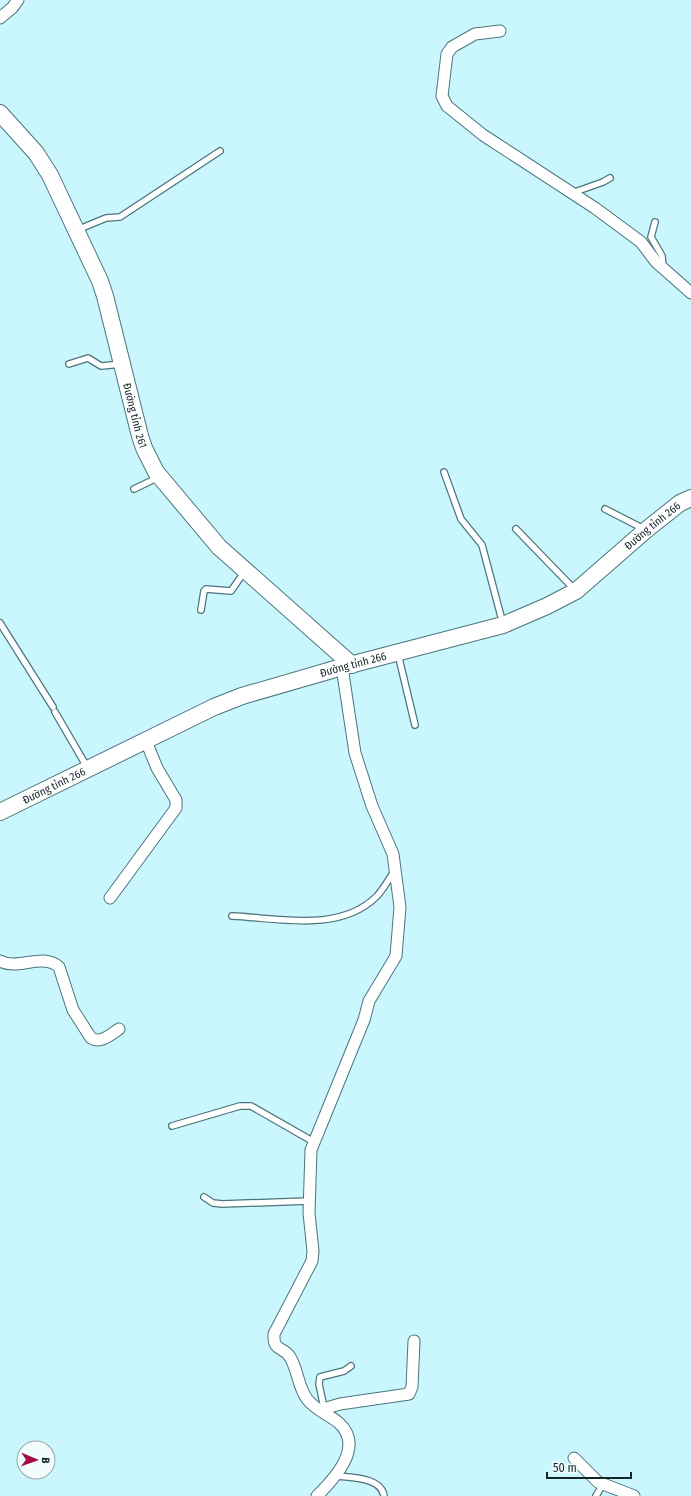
<svg xmlns="http://www.w3.org/2000/svg" width="691" height="1496" viewBox="0 0 691 1496" font-family="'Fira Sans Condensed',sans-serif">
  <style>
    .lines { fill: none; stroke-linecap: round; stroke-linejoin: round }
    .lane-casing { stroke: #4b757b; stroke-width: 8 }
    .street-casing { stroke: #4b757b; stroke-width: 13 }
    .secondary-casing { stroke: #4b757b; stroke-width: 18 }
    .lane { stroke: #fff; stroke-width: 5.5 }
    .street { stroke: #fff; stroke-width: 11 }
    .secondary { stroke: #fff; stroke-width: 16 }
    .labels { text-anchor: middle; dominant-baseline: central; stroke-width: 4; stroke-linejoin: round; paint-order: stroke }
    .street-label { font-size: 11px; fill: #132527; stroke: #f3fcfd }
  </style>
  <rect width="100%" height="100%" fill="#c9f7fd"/>
  <g class="lines">
    <g class="lane-casing">
      <g id="lane">
        <polyline points="572,193 603,182 610,178"/>
        <polyline points="655,222 651,237 662,256 663,268"/>
        <polyline points="77,230 106,218 120,217 220,151"/>
        <polyline points="69,364 88,358 101,366 122,364"/>
        <polyline points="444,472 461,519 482,545 503,624"/>
        <polyline points="134,489 159,477"/>
        <polyline points="605,509 644,529"/>
        <polyline points="516,529 575,590"/>
        <polyline points="201,610 204,591 206,589 231,591 245,571"/>
        <polyline points="0,623 53,707"/>
        <polyline points="398,654 415,725"/>
        <polyline points="55,712 87,767"/>
        <path d="M232,916C278,918 339,933 376,897C383,890 388,880 394,872"/>
        <polyline points="172,1126 240,1106 251,1106 314,1142"/>
        <polyline points="204,1197 213,1203 222,1204 309,1201"/>
        <polyline points="324,1408 319,1384 320,1377 344,1371 351,1366"/>
        <path d="M337,1476C352,1478 381,1477 384,1496"/>
        <polyline points="596,1496 603,1484"/>
      </g>
    </g>
    <g class="street-casing">
      <g id="street">
        <polyline points="0,18 12,8 18,0"/>
        <polyline points="500,31 475,34 452,47 447,54 442,96 447,106 483,135 595,208 641,242 656,262 691,293"/>
        <polyline points="110,898 176,808 176,800 157,768 146,741"/>
        <path d="M0,961C18,971 42,952 59,967L73,1010L91,1038C101,1044 110,1035 119,1029"/>
        <polyline points="320,1410 340,1404 409,1394 412,1387 414,1341"/>
        <polyline points="574,1458 598,1482 634,1496"/>
        <path d="M317,1496C334,1479 365,1447 339,1423C330,1415 315,1410 307,1399C298,1387 298,1370 290,1357C283,1346 273,1352 274,1334L312,1261L313,1251L309,1213L311,1150L364,1020L369,1001L396,956L400,907L393,854L372,806L355,753L342,667"/>
      </g>
    </g>
    <g class="secondary-casing">
      <g id="secondary">
        <path id="s1" d="M0,113L36,153L50,175L100,281L105,296L140,436L144,448L156,472L219,547L352,665"/>
        <path id="s2" d="M0,812L214,707L242,696L342,667L503,625L547,606L576,591L646,530L680,503L691,498"/>
      </g>
    </g>
    <use href="#lane" class="lane"/>
    <use href="#street" class="street"/>
    <use href="#secondary" class="secondary"/>
  </g>
  <g class="labels">
    <g class="street-label">
      <text stroke="none"><textPath href="#s1" startOffset="336">Đường tỉnh 261</textPath></text>
      <text stroke="none"><textPath href="#s2" startOffset="720">Đường tỉnh 266</textPath></text>
      <text stroke="none"><textPath href="#s2" startOffset="384">Đường tỉnh 266</textPath></text>
      <text stroke="none"><textPath href="#s2" startOffset="60">Đường tỉnh 266</textPath></text>
    </g>
  </g>
  <g transform="translate(36 1460) rotate(92)"><circle r="19" fill="#f3fcfd" stroke="#99a6a7"/>
  <path d="M0-3L7 15L0 10L-7 15Z" fill="#a40b44"/>
  <text y="-6" font-size="11" font-weight="bold" text-anchor="middle" fill="#132527">B</text>
  </g>
  <path d="M547 1472v6h84v-6" fill="none" stroke="#132527" stroke-width="2"/>
  <text x="553" y="1472" font-size="12" fill="#132527" stroke="#f3fcfd" stroke-width="3" paint-order="stroke">50 m</text>
</svg>
